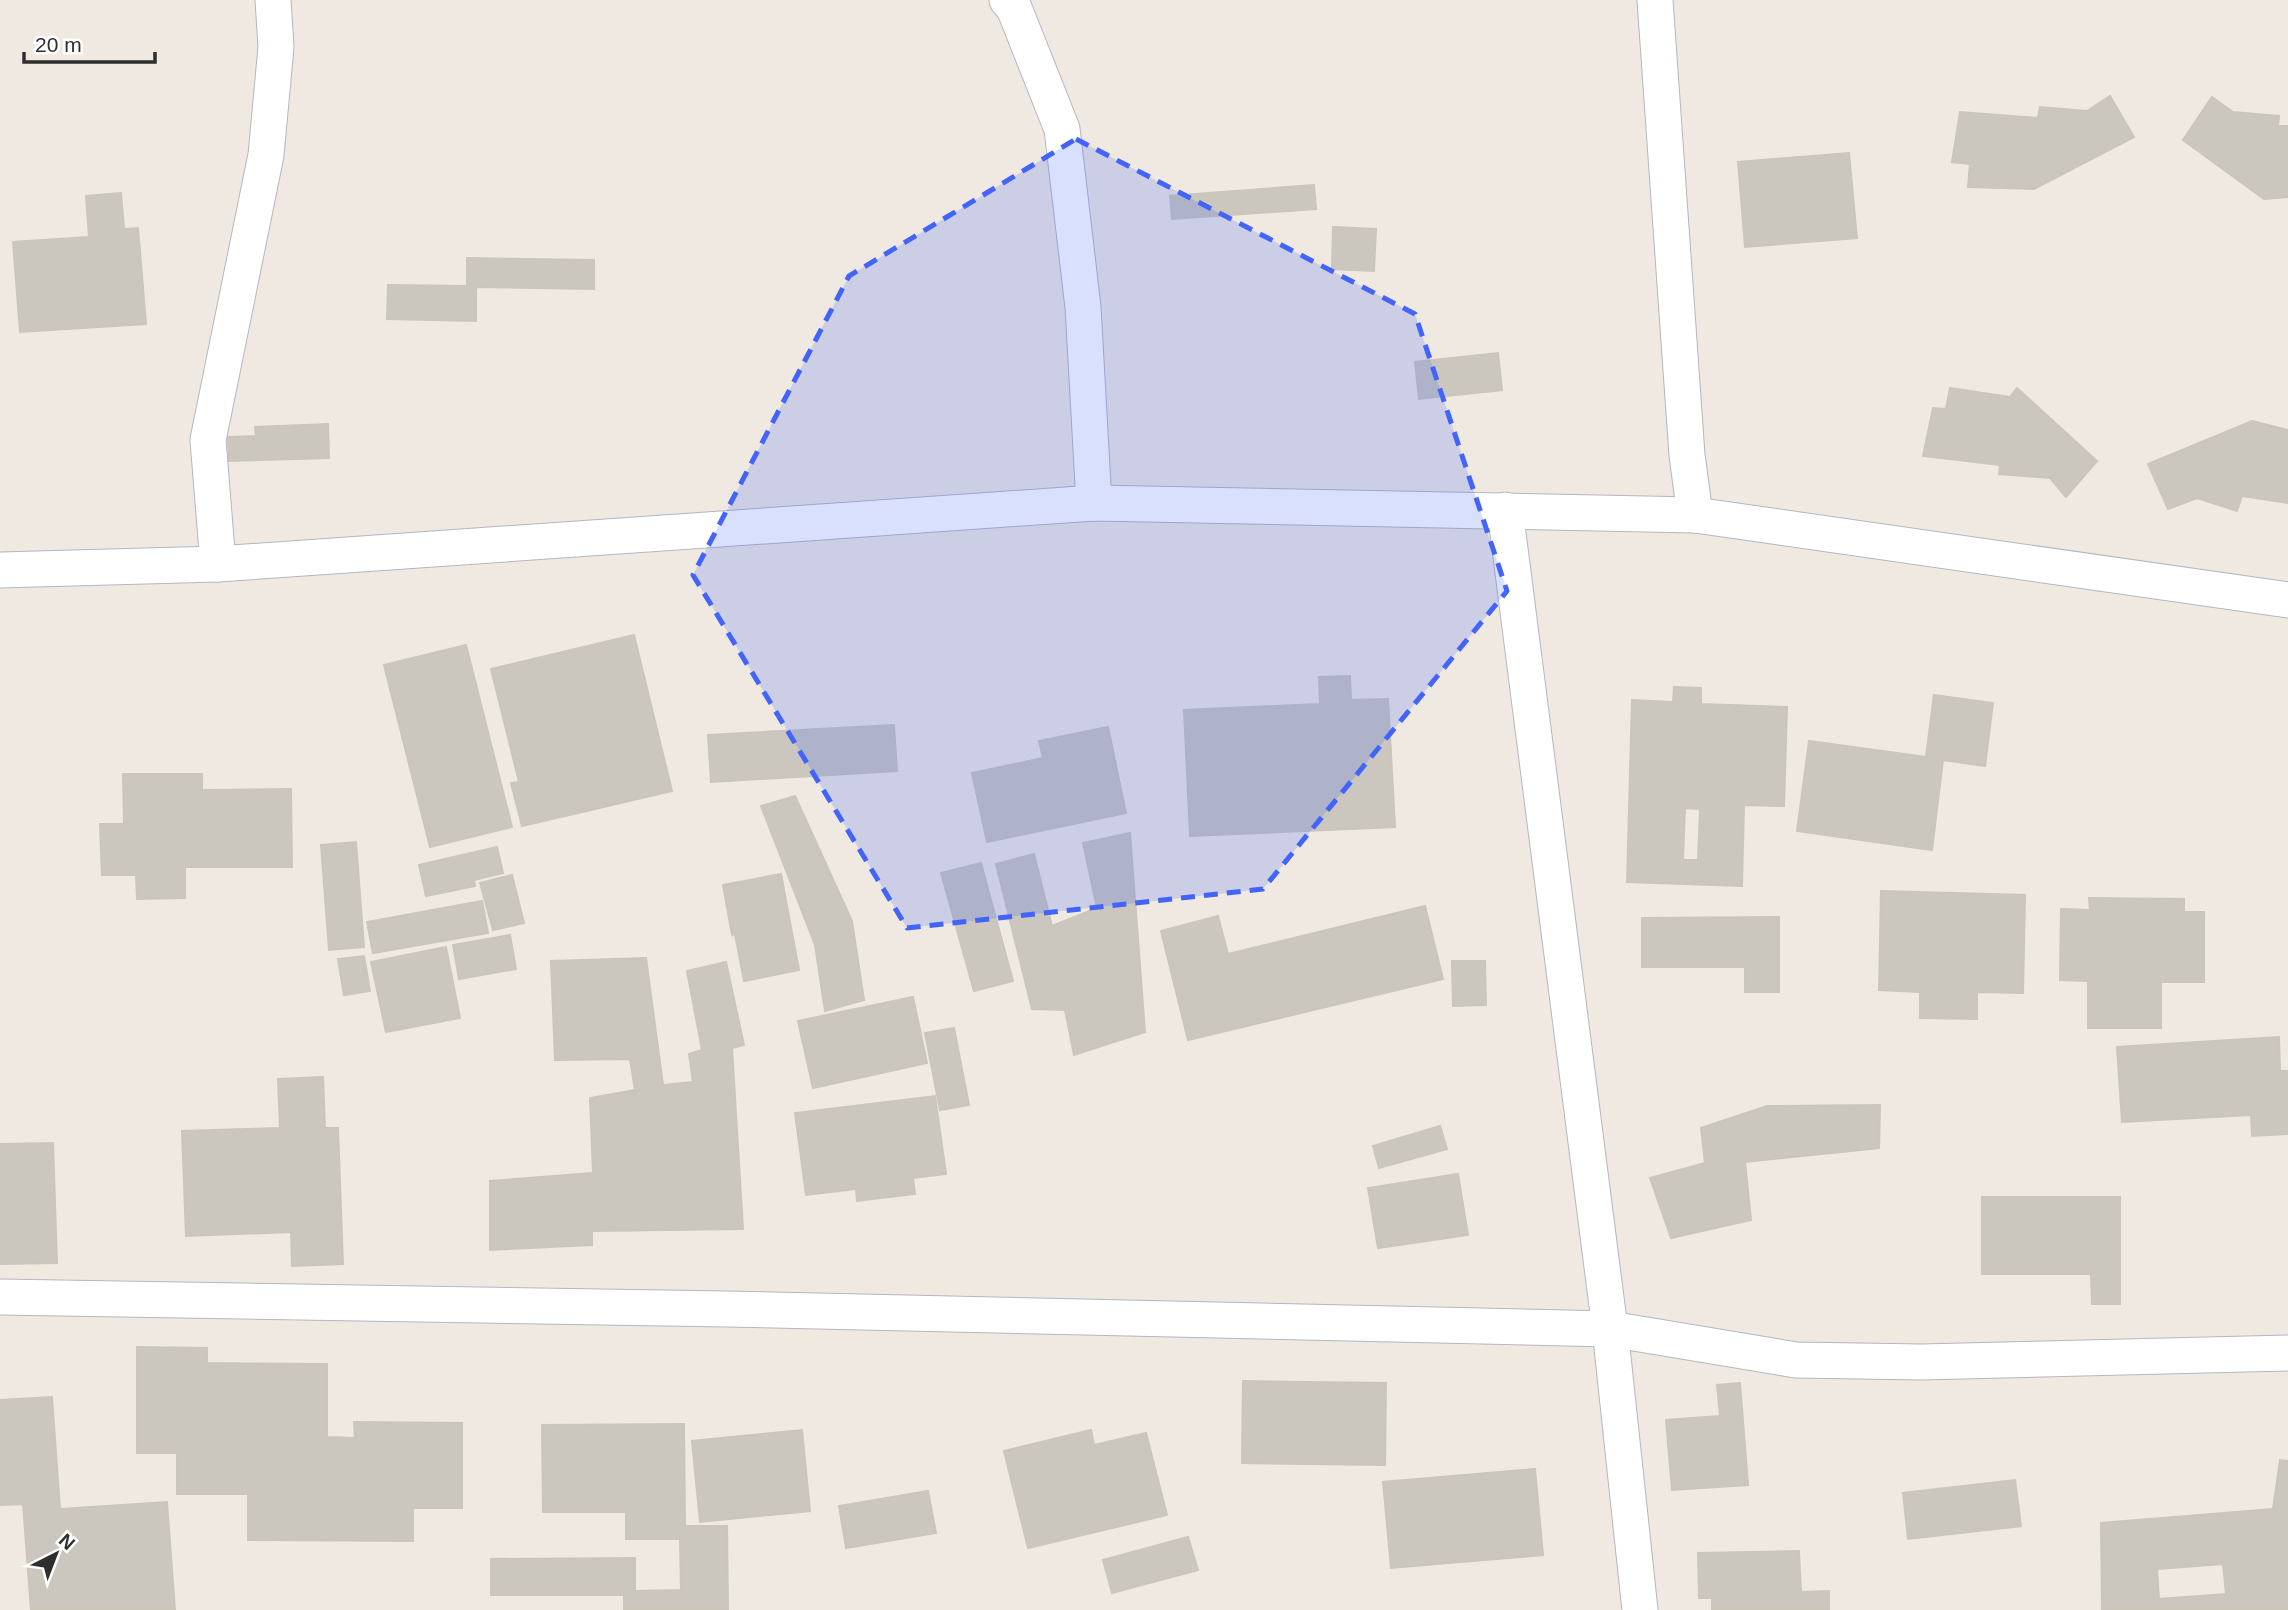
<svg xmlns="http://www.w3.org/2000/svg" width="2288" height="1610" viewBox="0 0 2288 1610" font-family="Arial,sans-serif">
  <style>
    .building { fill: #cbc7bf; stroke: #cbc5ba; stroke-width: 2; fill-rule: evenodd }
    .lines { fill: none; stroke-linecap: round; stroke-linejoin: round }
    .minor-casing { stroke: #b4b7c1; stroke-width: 37 }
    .minor { stroke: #fff; stroke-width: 35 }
    .marked { fill: #4264fb; fill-opacity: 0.2; stroke: #4264fb; stroke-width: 5; stroke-dasharray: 14 9; stroke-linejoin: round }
  </style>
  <rect width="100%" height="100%" fill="#efe9e1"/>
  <g class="building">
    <polygon points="2110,96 2134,137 2034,189 1968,187 1970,164 1952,162 1960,112 2038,118 2040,107 2087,111"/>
    <polygon points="2212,97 2233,112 2279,116 2278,126 2288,126 2288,197 2264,199 2183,140"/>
    <polygon points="1849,153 1857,238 1745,247 1738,162"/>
    <polygon points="1314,185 1316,209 1172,219 1170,196"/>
    <polygon points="121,193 124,229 138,228 146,324 20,332 13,242 89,237 86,196"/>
    <polygon points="1333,227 1376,229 1374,271 1332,269"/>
    <polygon points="467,258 594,260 594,289 476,287 476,321 387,319 388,285 467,286"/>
    <polygon points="1498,353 1502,390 1419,399 1415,362"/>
    <polygon points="1950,388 2010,397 2017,388 2097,461 2066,497 2050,478 1999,474 2000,465 1923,456 1933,408 1946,409"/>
    <polygon points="2252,421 2288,430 2288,503 2242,496 2237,511 2197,498 2168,509 2148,464"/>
    <polygon points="328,424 329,458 229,461 228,437 256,436 255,427"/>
    <polygon points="634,635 672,791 522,826 511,783 519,782 491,669"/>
    <polygon points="466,645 512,827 430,847 384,665"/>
    <polygon points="1350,676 1351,700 1388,699 1395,827 1190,836 1184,710 1320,704 1319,677"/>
    <path d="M1674,687L1701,688V704L1787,707L1784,806L1744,805L1742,886L1627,882L1632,700L1673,702ZM1685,808L1700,809L1698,860H1683Z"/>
    <polygon points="1934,695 1993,703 1985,766 1943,760 1932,850 1797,831 1809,741 1926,757"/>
    <polygon points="894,725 897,771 711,782 708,735"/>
    <polygon points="1108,727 1126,813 987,842 972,773 1043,758 1039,741"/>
    <polygon points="123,774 202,774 202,790 291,789 292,867 185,867 185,898 137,899 136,875 102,875 100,824 124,824"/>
    <polygon points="795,796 852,921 864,1000 825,1011 815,945 761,806"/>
    <polygon points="1130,833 1145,1032 1074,1055 1065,1010 1032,1009 996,864 1034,854 1052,926 1097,908 1083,843"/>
    <polygon points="356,842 364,947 329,950 321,845"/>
    <polygon points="497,847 503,873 474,880 475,886 426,896 419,865"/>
    <polygon points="981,863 1013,981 974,991 941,873"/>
    <polygon points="781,874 799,970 744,981 735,934 732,935 723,885"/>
    <polygon points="512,875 524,923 493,930 480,883"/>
    <polygon points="1881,891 2025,895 2023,993 1977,992 1977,1019 1920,1018 1920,992 1879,990"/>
    <polygon points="2089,898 2184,899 2184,912 2204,912 2204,982 2161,982 2161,1028 2088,1028 2088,981 2060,980 2061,909 2090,910"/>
    <polygon points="482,901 488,933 373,953 367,922"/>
    <polygon points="1425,906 1443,979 1188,1040 1161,931 1218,916 1228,954"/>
    <polygon points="1779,917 1779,992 1745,992 1745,967 1642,967 1642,918"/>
    <polygon points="510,935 516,969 459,979 453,945"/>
    <polygon points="446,947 460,1018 386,1032 371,962"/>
    <polygon points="364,956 370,991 344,995 338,959"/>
    <polygon points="646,958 663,1085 693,1082 689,1054 702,1050 687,971 726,962 744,1045 732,1048 743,1229 592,1231 592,1245 490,1250 490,1181 593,1173 590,1098 635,1090 630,1059 555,1060 551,961"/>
    <polygon points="1452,961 1485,961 1486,1005 1453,1006"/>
    <polygon points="913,997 927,1063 813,1088 798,1021"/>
    <polygon points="954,1028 969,1105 940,1110 925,1033"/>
    <polygon points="2279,1037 2280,1071 2288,1071 2288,1134 2252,1136 2251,1115 2122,1122 2117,1047"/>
    <polygon points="323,1077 325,1128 338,1128 343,1264 292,1266 291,1232 186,1236 182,1131 280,1128 278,1079"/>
    <polygon points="935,1096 946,1174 913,1178 915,1194 857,1201 856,1189 806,1195 795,1113"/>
    <polygon points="1880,1105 1879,1148 1745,1162 1751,1220 1671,1238 1650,1178 1705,1163 1701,1128 1767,1106"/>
    <polygon points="1440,1126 1447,1149 1379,1168 1373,1146"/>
    <polygon points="53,1143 57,1263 0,1264 0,1144"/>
    <polygon points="1458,1174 1468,1235 1378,1248 1368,1188"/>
    <polygon points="1982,1197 2120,1197 2120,1304 2092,1304 2091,1274 1982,1274"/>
    <polygon points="137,1347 207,1348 207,1363 327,1364 327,1437 355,1438 354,1422 462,1423 462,1508 413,1508 413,1541 248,1540 248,1494 177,1494 177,1453 137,1453"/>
    <polygon points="1243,1381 1386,1383 1385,1465 1242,1463"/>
    <polygon points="1740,1383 1748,1485 1672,1490 1666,1420 1720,1416 1717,1385"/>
    <polygon points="52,1397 60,1509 167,1502 175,1610 31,1610 23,1504 0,1505 0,1400"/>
    <polygon points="684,1424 685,1526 727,1526 728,1610 624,1610 624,1595 491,1595 491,1559 635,1558 635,1591 681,1590 680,1539 626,1539 626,1512 543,1512 542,1425"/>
    <polygon points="802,1430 810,1511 700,1522 692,1441"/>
    <polygon points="1091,1430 1094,1445 1146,1433 1167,1515 1028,1548 1004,1451"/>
    <path d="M2280,1460L2288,1461V1610H2102L2101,1523L2273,1509ZM2223,1564L2226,1594L2159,1599L2157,1569Z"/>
    <polygon points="1535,1469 1543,1555 1391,1568 1383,1482"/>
    <polygon points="2015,1480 2021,1526 1908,1539 1903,1493"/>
    <polygon points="928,1491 936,1533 846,1548 839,1506"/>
    <polygon points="1188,1537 1198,1570 1112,1593 1103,1560"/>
    <polygon points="1799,1551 1801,1592 1829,1591 1829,1610 1712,1610 1712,1598 1699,1598 1698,1553"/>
  </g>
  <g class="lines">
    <g class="minor-casing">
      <g id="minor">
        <polyline points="1007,0 1014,8 1062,129 1083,307 1094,503"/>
        <polyline points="1655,0 1687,455 1695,515"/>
        <polyline points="1505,510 1610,1329 1640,1610"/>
        <polyline points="218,564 208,440 266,155 276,47 273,0"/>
        <polyline points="0,570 218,564 1094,503 1695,515 2288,600"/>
        <polyline points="0,1297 727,1309 1610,1329 1796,1360 1922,1362 2288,1353"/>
      </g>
    </g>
    <use href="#minor" class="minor"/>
  </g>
  <path class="marked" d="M1076,139L1415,314L1507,591L1263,889L907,928L693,575L849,276Z"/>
  <g transform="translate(56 1554) rotate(42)" stroke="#ffffff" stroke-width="5" paint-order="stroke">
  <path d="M0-5L12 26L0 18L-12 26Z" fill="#2e2e2e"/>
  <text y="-10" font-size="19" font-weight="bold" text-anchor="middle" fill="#2e2e2e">N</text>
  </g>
  <path d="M24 52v10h131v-10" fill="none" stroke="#2e2e2e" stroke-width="3.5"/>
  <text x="35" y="52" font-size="21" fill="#2e2e2e" stroke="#ffffff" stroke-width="5" paint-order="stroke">20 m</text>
</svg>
